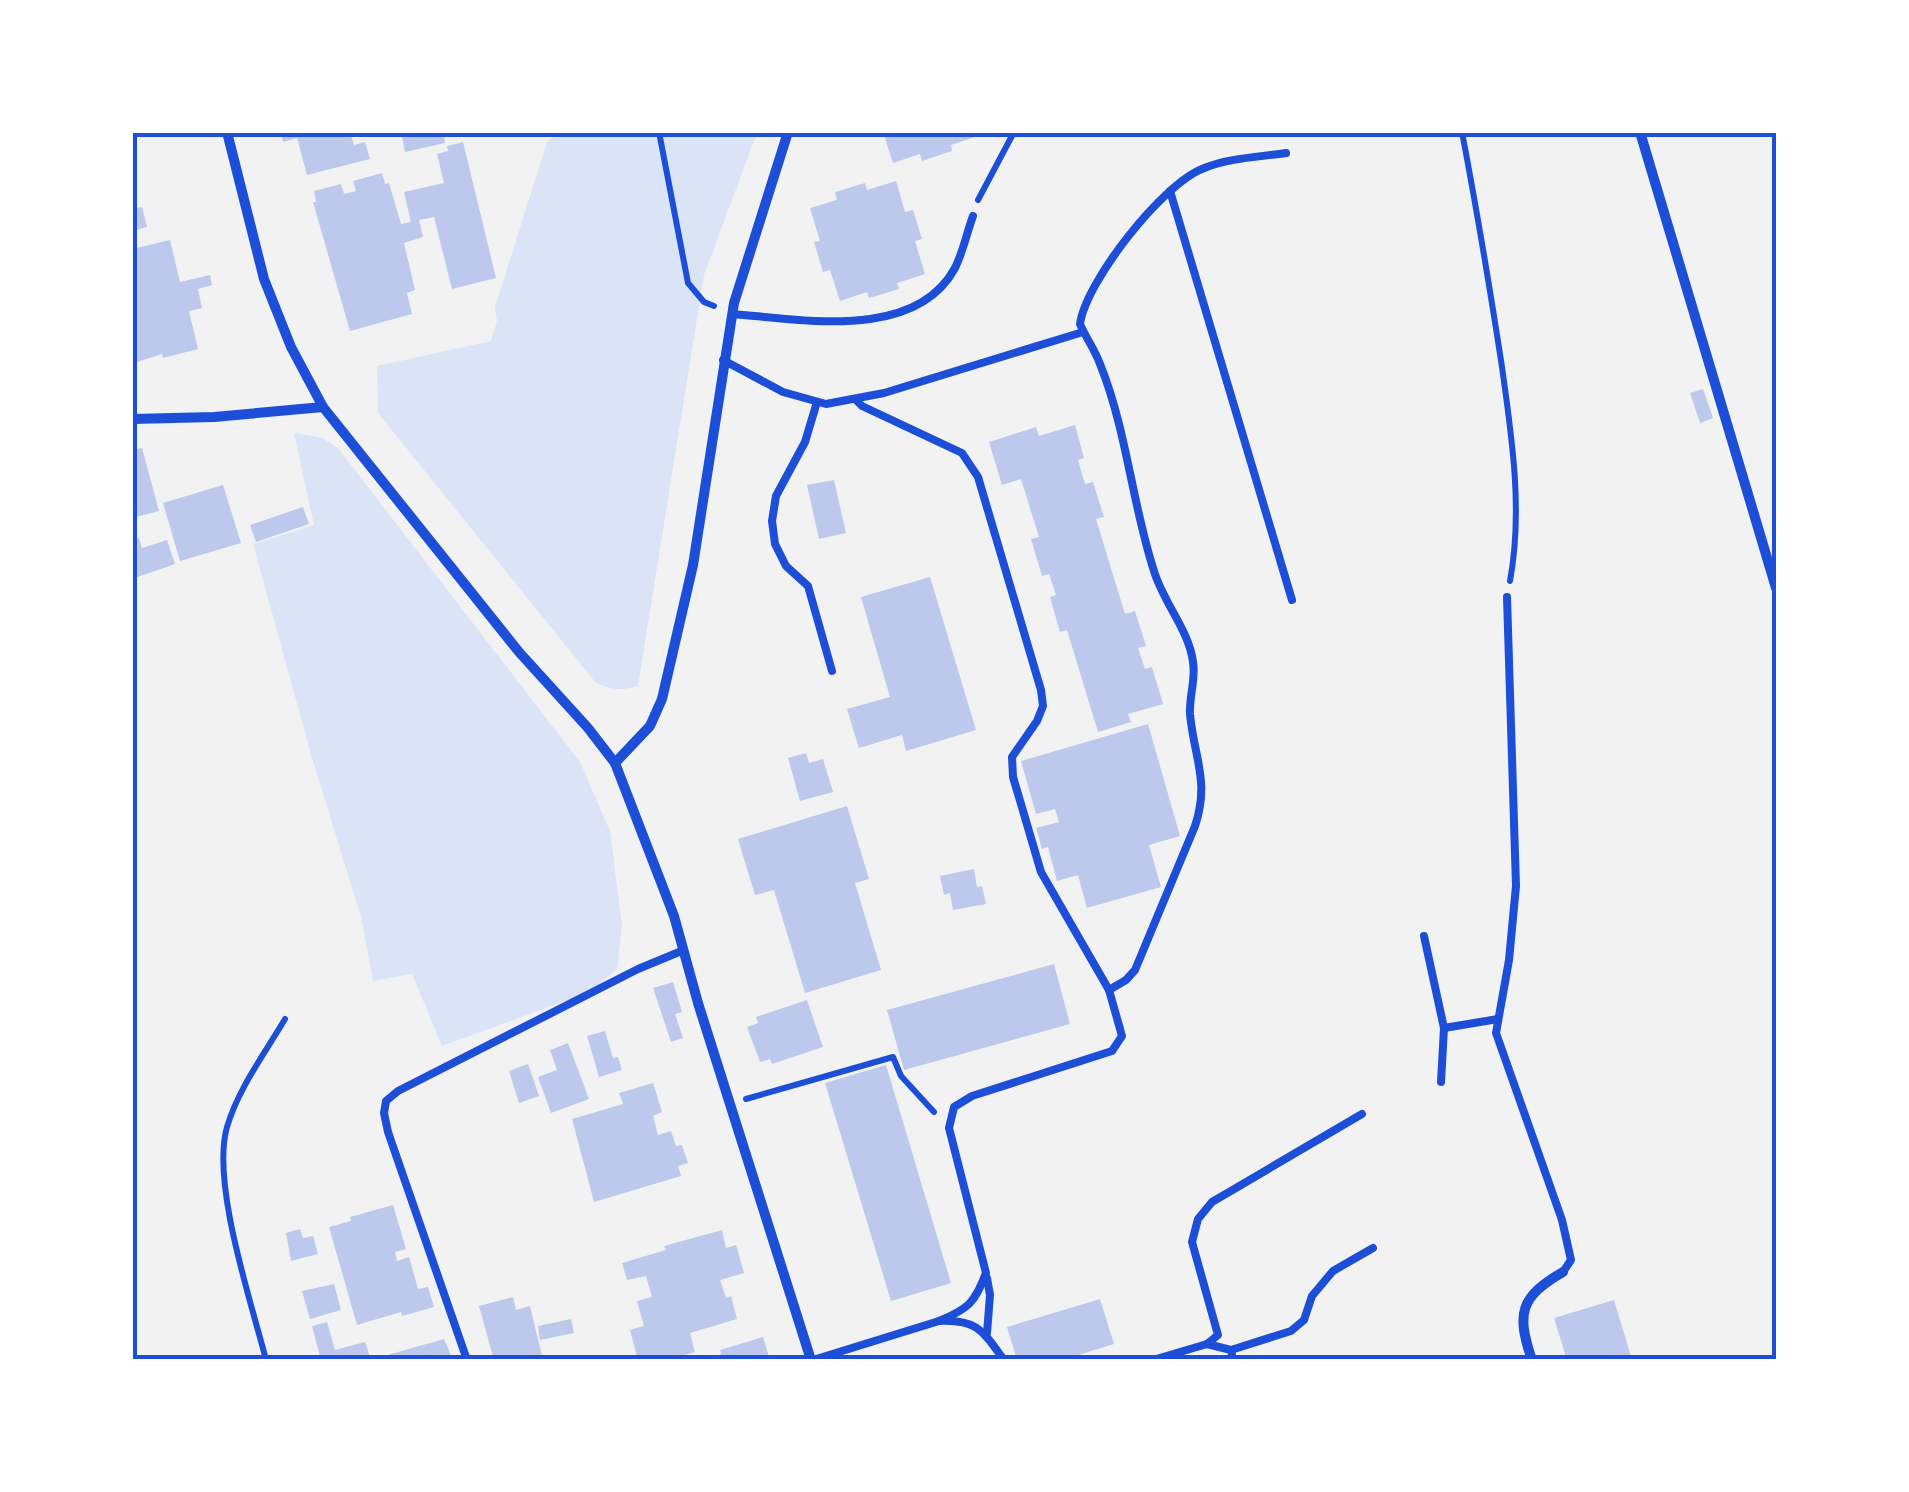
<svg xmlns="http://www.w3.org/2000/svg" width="1909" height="1492" viewBox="0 0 1909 1492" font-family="'Fira Sans Condensed',sans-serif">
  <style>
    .green { fill: #dbe4f7 }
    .building { fill: #bdc9ec }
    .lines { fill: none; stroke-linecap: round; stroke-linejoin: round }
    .path { stroke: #1d4ed8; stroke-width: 6 }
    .service { stroke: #1d4ed8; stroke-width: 8 }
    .minor { stroke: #1d4ed8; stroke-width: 10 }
    .neatline { fill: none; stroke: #1d4ed8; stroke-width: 4 }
  </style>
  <rect width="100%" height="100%" fill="#f2f2f2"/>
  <g class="green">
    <path d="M559,133H757L704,275L638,686C621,691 611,690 596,683L378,413L377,366L491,341L497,321L495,307L547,142Z"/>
    <polygon points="294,433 322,438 338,448 580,762 610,831 622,926 617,969 590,992 442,1046 412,974 373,981 361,917 312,758 253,544 314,525"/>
  </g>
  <g class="building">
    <polygon points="281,132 350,132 354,145 365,142 370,159 307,175 297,138 283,142"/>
    <polygon points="401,132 443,132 445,143 405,152"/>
    <polygon points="883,132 977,132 978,136 951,145 952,151 922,161 920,154 893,163"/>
    <polygon points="463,142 496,278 452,289 434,217 419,220 423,237 404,243 415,290 407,293 412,314 350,331 313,202 316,202 314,191 341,184 344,194 356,191 353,181 382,173 385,184 389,183 401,224 411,222 404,192 444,183 437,154 448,151 447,146"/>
    <polygon points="896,181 905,212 913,210 922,239 915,241 925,274 897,283 899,289 869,298 867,292 840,301 830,270 823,272 814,242 820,241 810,208 837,200 835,192 865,183 867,190"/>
    <polygon points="142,207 147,227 132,231 132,209"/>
    <polygon points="170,240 180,282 210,275 212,285 198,289 202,308 189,311 198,349 163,358 162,354 134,363 132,249"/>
    <polygon points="1703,389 1713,418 1700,423 1690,393"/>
    <polygon points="1075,425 1084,458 1078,460 1085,484 1093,482 1104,517 1096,519 1125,614 1135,611 1146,646 1138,648 1145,669 1152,667 1163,704 1128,714 1131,722 1098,732 1067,630 1060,632 1050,597 1056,595 1049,574 1042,576 1031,539 1039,537 1021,479 1002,485 989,442 1036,427 1039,436"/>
    <polygon points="142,448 159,511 132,518 132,450"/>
    <polygon points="834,480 846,533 819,539 807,485"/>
    <polygon points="223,485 241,543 180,561 163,503"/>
    <polygon points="303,507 309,524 256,542 250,525"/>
    <polygon points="139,538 142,548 167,540 175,564 132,579 132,541"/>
    <polygon points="930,577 976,730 906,751 902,735 859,748 847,709 890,697 861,597"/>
    <polygon points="1148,724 1180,836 1149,845 1161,887 1087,908 1078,875 1057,881 1048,847 1042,849 1036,828 1059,822 1055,809 1036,814 1021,761"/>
    <polygon points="806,753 809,763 823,759 833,792 800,801 788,758"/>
    <polygon points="847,806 869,879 855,883 881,970 805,993 774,890 755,895 738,839"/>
    <polygon points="974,869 977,887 982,886 986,904 953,910 950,893 944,895 940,876"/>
    <polygon points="1054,964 1070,1024 904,1070 887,1010"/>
    <polygon points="673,982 682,1012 675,1014 683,1038 671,1042 653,988"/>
    <polygon points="807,1000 823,1047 772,1064 770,1059 760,1062 747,1027 758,1023 756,1017"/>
    <polygon points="605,1031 613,1058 618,1057 622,1070 599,1077 587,1036"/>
    <polygon points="568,1043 589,1099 551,1113 538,1077 557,1070 550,1050"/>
    <polygon points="528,1064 539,1096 519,1103 509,1071"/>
    <polygon points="886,1065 951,1283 891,1301 825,1083"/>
    <polygon points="653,1083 662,1112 653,1116 658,1135 671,1131 676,1146 682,1145 688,1163 678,1166 681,1176 594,1202 572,1119 623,1104 619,1093"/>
    <polygon points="393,1205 406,1249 395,1252 397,1261 409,1257 418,1289 428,1287 434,1307 402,1316 401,1312 357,1325 329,1227 351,1221 350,1217"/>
    <polygon points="300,1229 303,1238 313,1236 318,1254 291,1261 286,1233"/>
    <polygon points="722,1230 726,1248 736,1245 744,1273 720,1280 726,1298 731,1296 737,1319 690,1333 695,1352 666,1360 638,1360 630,1330 644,1326 637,1301 652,1297 646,1276 627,1280 622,1263 666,1250 664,1246"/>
    <polygon points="334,1284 341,1310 310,1319 302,1291"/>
    <polygon points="513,1297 516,1310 530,1306 543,1360 494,1360 479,1306"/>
    <polygon points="1100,1299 1114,1344 1062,1360 1047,1360 1046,1356 1037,1360 1036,1356 1017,1360 1007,1327"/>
    <polygon points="1614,1300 1632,1360 1567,1360 1554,1318"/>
    <polygon points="571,1319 574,1333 540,1340 538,1326"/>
    <polygon points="327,1322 335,1350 365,1342 370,1357 321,1360 312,1326"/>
    <polygon points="763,1337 770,1360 705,1360 721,1354 720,1350"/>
    <polygon points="444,1339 453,1360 377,1360 377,1358"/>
  </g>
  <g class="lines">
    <g class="path">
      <polyline points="659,132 688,283 704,302 714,306"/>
      <path d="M1462,132C1477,211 1490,289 1502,367C1512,438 1523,511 1510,581"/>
      <polyline points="978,200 1014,132"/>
      <polyline points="746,1099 893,1057 901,1076 934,1112"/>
      <path d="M266,1360C251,1301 211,1183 227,1127C238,1089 265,1053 285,1019"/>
    </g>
    <g class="service">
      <polyline points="1170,191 1292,600"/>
      <path d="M732,314C800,319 915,342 955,268C963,252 967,232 973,216"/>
      <polyline points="723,360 783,392 826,404 884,393 1083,332"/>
      <path d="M856,400L862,406L962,453L978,477L1041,690L1043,706L1037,721L1012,757L1013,777L1041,872L1109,990L1122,1036L1112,1051L972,1096L954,1107L949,1128L986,1273C975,1303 968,1309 939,1321"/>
      <polyline points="817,402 805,442 776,496 772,521 775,544 786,566 808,586 832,671"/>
      <polyline points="1507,597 1516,886 1509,960 1496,1033 1562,1220 1571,1260 1563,1272"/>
      <polyline points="1424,936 1444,1028 1498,1019"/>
      <path d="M1109,990L1126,980L1135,970L1195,826C1210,781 1194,758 1190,714C1189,696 1196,680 1193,662C1189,630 1163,602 1154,571C1132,504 1127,431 1100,364C1095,350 1086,338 1080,324C1086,281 1162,185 1202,169C1227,158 1259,157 1286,153"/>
      <polyline points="1441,1082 1444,1028"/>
      <polyline points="987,1278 990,1295 987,1333"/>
      <polyline points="1207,1344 1218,1335 1192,1242 1198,1219 1212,1202 1362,1114"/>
      <polyline points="1231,1350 1291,1331 1304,1320 1312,1296 1333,1271 1373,1248"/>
      <polyline points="467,1360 388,1132 384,1113 386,1101 398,1091 638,969 684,950"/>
      <path d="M813,1360L939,1321C977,1319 983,1331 1004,1360"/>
      <polyline points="1153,1360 1207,1344 1231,1350 1233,1360"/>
    </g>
    <g class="minor">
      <polyline points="227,132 264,279 291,347 323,407 519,652 588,728 615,763 674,916 698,1003 811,1360"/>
      <polyline points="1640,132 1776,588"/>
      <polyline points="132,419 214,417 323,407"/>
      <polyline points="615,763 650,726 662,699 693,565 734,303 788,132"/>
      <path d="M1532,1360C1516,1313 1520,1297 1563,1272"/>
    </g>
  </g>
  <rect width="1909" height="1492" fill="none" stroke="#ffffff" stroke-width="270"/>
  <rect x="135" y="135" width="1639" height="1222" class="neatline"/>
</svg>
